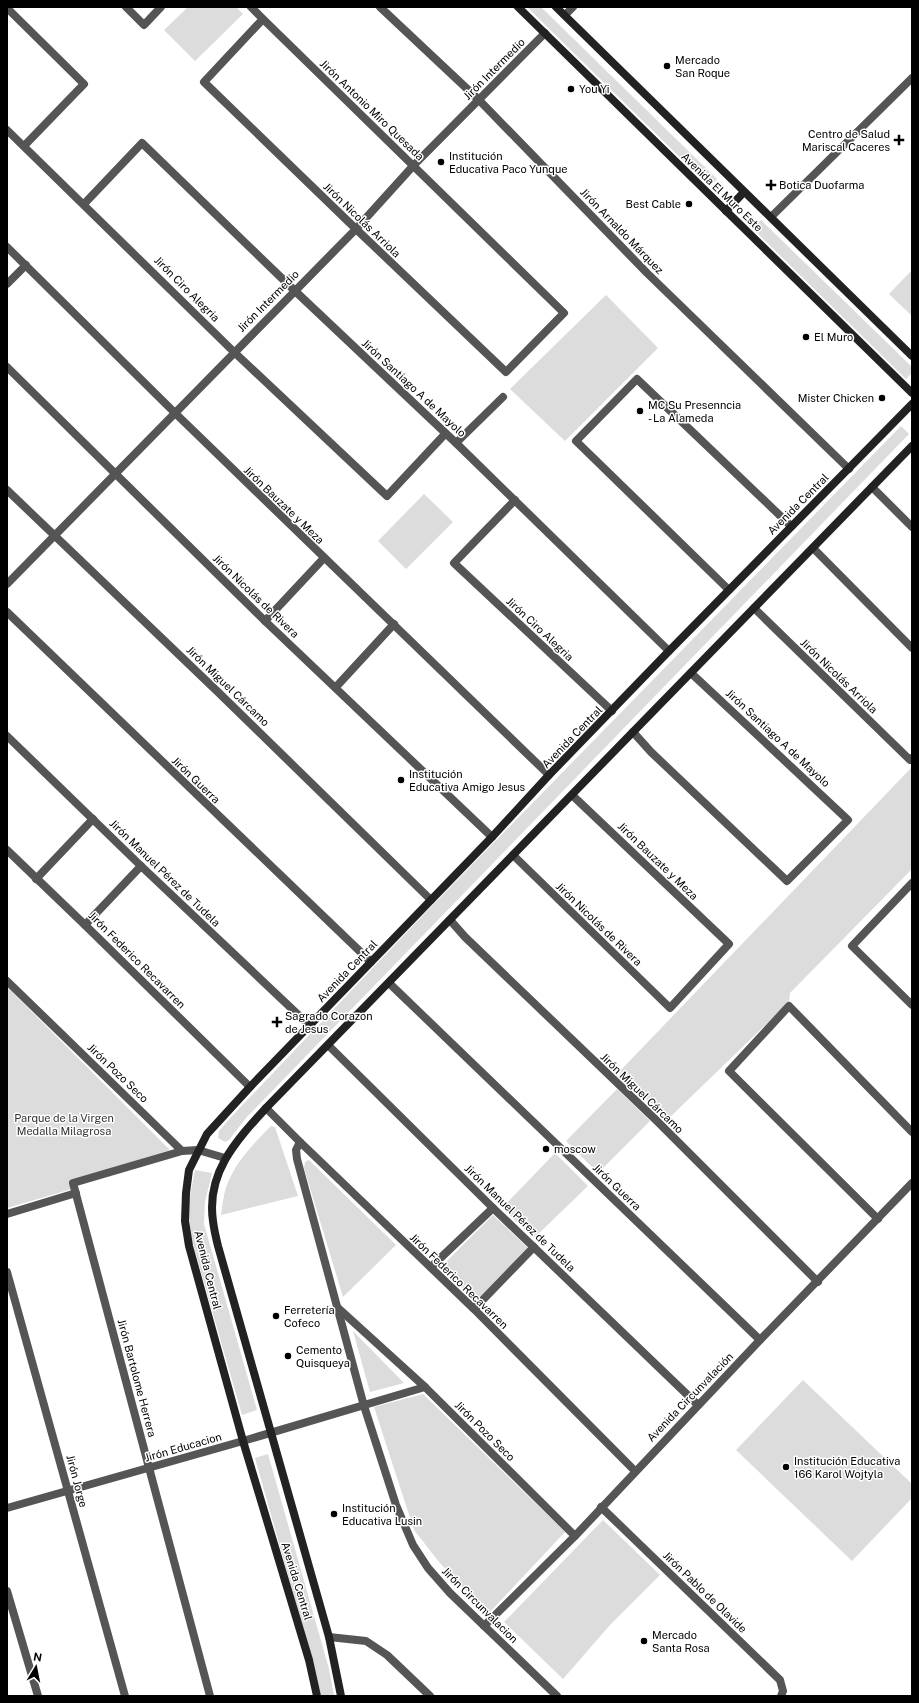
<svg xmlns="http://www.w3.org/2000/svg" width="919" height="1703" viewBox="0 0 919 1703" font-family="'Public Sans',sans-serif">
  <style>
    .green { fill: #dcdcdc }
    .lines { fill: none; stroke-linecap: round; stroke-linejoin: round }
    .minor { stroke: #555; stroke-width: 8 }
    .tertiary { stroke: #555; stroke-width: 8 }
    .secondary { stroke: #222; stroke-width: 8 }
    .poi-dot { fill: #000; stroke: #fff; stroke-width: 1.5 }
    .labels { text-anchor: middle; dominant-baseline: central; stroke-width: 3; stroke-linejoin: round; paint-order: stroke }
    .poi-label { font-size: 11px; fill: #000; stroke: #fff; text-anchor: start }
    .street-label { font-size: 11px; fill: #000; stroke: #fff }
    .park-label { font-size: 11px; fill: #333; stroke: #fff }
  </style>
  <rect width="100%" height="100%" fill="#fff"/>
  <g class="green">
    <polygon points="188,7 236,7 243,14 195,61 164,30"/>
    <polygon points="527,7 541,7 717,179 710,187"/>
    <polygon points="761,220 912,367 912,373 906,379 752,228"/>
    <polygon points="912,270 912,316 889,294"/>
    <polygon points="606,295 658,348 565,441 510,389"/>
    <polygon points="901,426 909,434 246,1118 229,1140 225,1142 218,1138 219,1131 232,1116 428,910"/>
    <polygon points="424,494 453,522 406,569 378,541"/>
    <polygon points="912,767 912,869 790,993 789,1002 667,1120 619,1072"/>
    <polygon points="7,987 170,1150 70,1181 72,1189 7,1208"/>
    <polygon points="617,1089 650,1121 598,1173 566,1141"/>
    <path d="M271,1126L275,1127L298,1196L221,1215C223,1202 224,1189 230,1178C239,1158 256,1141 271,1126Z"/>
    <polygon points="555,1153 588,1186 534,1238 502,1208"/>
    <polygon points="309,1160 396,1245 343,1297 304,1168 305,1162"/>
    <polygon points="195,1170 212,1173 205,1202 204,1224 257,1410 242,1415 191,1237 188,1207"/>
    <polygon points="493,1215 528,1248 476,1302 441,1267"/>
    <polygon points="353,1331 404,1383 370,1392"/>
    <polygon points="803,1380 912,1484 912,1498 852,1561 736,1450"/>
    <polygon points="423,1394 565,1532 488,1614 439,1562 414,1530 374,1407"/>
    <polygon points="268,1454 329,1669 334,1696 321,1696 317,1678 255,1458"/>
    <polygon points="603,1520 660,1575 610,1625 563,1679 504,1622"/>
  </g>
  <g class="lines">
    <g class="minor">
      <polyline points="126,7 144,25 161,7"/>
      <polyline points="251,7 263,19 564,313 506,372 356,229 204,82 263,19"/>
      <polyline points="380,7 479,100 647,273 849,469"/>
      <polyline points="7,8 84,84 24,146"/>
      <polyline points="7,130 234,352 387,496 445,434"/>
      <polyline points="84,204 142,143 294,290 456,443 669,651"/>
      <polyline points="771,217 912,78"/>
      <polyline points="7,247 175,413 549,775"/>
      <polyline points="7,284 26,265"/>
      <polyline points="7,367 265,621 492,837"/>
      <polyline points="456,443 503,397"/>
      <polyline points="872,487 912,527"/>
      <polyline points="7,490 219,693 431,900"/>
      <polyline points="515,500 454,563 612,711"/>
      <polyline points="813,548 912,648"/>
      <polyline points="729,590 576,441 637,379 791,526"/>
      <polyline points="754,608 910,760 912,758"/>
      <polyline points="7,612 371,962"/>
      <polyline points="265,621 324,558"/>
      <polyline points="336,687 394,624"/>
      <polyline points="633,732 651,752 787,881 848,820 691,673"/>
      <polyline points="7,736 141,866 309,1025"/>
      <polyline points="7,850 85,925 250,1087"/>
      <polyline points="513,855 670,1008 729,944 572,795"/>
      <polyline points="36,879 93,819"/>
      <polyline points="912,883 852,946 912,1005"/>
      <polyline points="450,920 465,937 656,1120 818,1282"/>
      <polyline points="85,925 141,866"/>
      <polyline points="7,981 182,1151 198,1150 225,1158"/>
      <polyline points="389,983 760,1340"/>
      <polyline points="328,1045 493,1208 698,1405"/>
      <polyline points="266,1108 300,1142 474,1309 635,1471"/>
      <polyline points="300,1142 296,1150 297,1159 364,1406"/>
      <polyline points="182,1151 73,1183 210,1696"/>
      <polyline points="7,1214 76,1193"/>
      <polyline points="878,1219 729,1071 789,1006 912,1132"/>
      <polyline points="431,1267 493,1208"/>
      <polyline points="7,1272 125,1696"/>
      <polyline points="338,1308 425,1387"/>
      <polyline points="474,1309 534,1247"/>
      <polyline points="601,1507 780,1680 783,1691 781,1696"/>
      <polyline points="7,1591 38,1696"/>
      <polyline points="329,1637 366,1641 387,1655 430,1696"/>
    </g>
    <g class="tertiary">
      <polyline points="565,15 573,7"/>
      <polyline points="7,584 356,229 413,166 545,33"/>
      <polyline points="364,1406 396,1505 413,1545 428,1568 450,1593 557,1696"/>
      <polyline points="7,1508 243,1441 425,1387 575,1536"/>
      <polyline points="484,1626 575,1536 760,1340 912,1183"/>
    </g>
    <g class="secondary">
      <polyline points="518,7 912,393"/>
      <polyline points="556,7 912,356"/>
      <polyline points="726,211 744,192"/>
      <polyline points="317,1696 309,1660 243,1441 189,1246 185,1221 186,1193 189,1170 207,1134 250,1087 492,837 549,775 669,651 912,404"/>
      <path d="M341,1696L329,1637L218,1246C216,1238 214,1229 213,1221C206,1173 236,1141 266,1108L912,446"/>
    </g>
  </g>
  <g class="poi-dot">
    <circle cx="667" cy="66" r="4"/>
    <circle cx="571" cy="89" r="4"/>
    <path d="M897 134h4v4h4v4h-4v4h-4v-4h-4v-4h4z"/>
    <circle cx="441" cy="162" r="4"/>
    <path d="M769 179h4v4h4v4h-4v4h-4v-4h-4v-4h4z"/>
    <circle cx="689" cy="204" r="4"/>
    <circle cx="806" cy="337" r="4"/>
    <circle cx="882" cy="398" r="4"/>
    <circle cx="640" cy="411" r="4"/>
    <circle cx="401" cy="780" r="4"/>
    <path d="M275 1016h4v4h4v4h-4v4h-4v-4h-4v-4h4z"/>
    <circle cx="546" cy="1149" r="4"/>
    <circle cx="276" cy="1316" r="4"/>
    <circle cx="288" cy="1356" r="4"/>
    <circle cx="786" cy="1467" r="4"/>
    <circle cx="334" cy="1514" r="4"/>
    <circle cx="644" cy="1641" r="4"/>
  </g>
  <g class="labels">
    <g class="poi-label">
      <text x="675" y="60">Mercado<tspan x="675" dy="13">San Roque</tspan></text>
      <text x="579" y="89">You Yi</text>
      <text x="890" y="134" text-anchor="end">Centro de Salud<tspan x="890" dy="13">Mariscal Caceres</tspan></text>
      <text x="449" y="156">Institución<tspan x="449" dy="13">Educativa Paco Yunque</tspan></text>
      <text x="779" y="185">Botica Duofarma</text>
      <text x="681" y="204" text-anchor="end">Best Cable</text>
      <text x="814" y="337">El Muro</text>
      <text x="874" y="398" text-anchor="end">Mister Chicken</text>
      <text x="648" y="405">MC Su Presenncia<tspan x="648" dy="13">- La Alameda</tspan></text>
      <text x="409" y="774">Institución<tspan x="409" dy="13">Educativa Amigo Jesus</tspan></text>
      <text x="285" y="1016">Sagrado Corazon<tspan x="285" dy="13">de Jesus</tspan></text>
      <text x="554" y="1149">moscow</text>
      <text x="284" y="1310">Ferretería<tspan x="284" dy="13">Cofeco</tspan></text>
      <text x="296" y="1350">Cemento<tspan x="296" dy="13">Quisqueya</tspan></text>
      <text x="794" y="1461">Institución Educativa<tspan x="794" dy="13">166 Karol Wojtyla</tspan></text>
      <text x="342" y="1508">Institución<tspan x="342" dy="13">Educativa Lusin</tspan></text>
      <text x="652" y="1635">Mercado<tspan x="652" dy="13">Santa Rosa</tspan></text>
    </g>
    <g class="street-label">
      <text transform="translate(494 69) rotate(-45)">Jirón Intermedio</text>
      <text transform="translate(372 110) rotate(44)">Jirón Antonio Miro Quesada</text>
      <text transform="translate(722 192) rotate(44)">Avenida El Muro Este</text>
      <text transform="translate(362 220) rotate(44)">Jirón Nicolás Arriola</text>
      <text transform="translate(622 231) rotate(46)">Jirón Arnaldo Márquez</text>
      <text transform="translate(187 289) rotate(45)">Jirón Ciro Alegria</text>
      <text transform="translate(268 301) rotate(-45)">Jirón Intermedio</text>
      <text transform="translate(414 388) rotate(43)">Jirón Santiago A de Mayolo</text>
      <text transform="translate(798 504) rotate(-45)">Avenida Central</text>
      <text transform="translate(284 505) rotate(44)">Jirón Bauzate y Meza</text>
      <text transform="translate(256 596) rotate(44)">Jirón Nicolás de Rivera</text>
      <text transform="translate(540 629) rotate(43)">Jirón Ciro Alegria</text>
      <text transform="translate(839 676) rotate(44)">Jirón Nicolás Arriola</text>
      <text transform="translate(228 686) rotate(44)">Jirón Miguel Cárcamo</text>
      <text transform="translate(572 737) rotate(-46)">Avenida Central</text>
      <text transform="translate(778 738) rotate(43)">Jirón Santiago A de Mayolo</text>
      <text transform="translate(196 780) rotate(44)">Jirón Guerra</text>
      <text transform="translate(658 861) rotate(44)">Jirón Bauzate y Meza</text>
      <text transform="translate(165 873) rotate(44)">Jirón Manuel Pérez de Tudela</text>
      <text transform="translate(599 924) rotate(44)">Jirón Nicolás de Rivera</text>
      <text transform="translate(137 960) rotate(45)">Jirón Federico Recavarren</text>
      <text transform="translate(347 971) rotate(-46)">Avenida Central</text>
      <text transform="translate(118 1073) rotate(44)">Jirón Pozo Seco</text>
      <text transform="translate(642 1093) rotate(44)">Jirón Miguel Cárcamo</text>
      <text transform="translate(617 1187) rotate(44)">Jirón Guerra</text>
      <text transform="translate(520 1218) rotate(44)">Jirón Manuel Pérez de Tudela</text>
      <text transform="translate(208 1270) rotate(76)">Avenida Central</text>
      <text transform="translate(459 1281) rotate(44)">Jirón Federico Recavarren</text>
      <text transform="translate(137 1378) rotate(75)">Jirón Bartolome Herrera</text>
      <text transform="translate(690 1397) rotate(-46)">Avenida Circunvalación</text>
      <text transform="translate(485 1431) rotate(45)">Jirón Pozo Seco</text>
      <text transform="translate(183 1447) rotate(-16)">Jirón Educacion</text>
      <text transform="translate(77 1481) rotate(75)">Jirón Jorge</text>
      <text transform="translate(297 1581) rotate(73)">Avenida Central</text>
      <text transform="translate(705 1592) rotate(44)">Jirón Pablo de Olavide</text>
      <text transform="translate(480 1605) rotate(45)">Jirón Circunvalacion</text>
    </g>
    <g class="park-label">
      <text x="64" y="1118">Parque de la Virgen<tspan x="64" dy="13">Medalla Milagrosa</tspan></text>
    </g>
  </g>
  <rect width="919" height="1703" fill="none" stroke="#000000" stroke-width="16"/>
  <g transform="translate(36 1667) rotate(10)" stroke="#ffffff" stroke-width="3" paint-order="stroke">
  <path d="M0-3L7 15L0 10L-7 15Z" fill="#000000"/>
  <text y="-6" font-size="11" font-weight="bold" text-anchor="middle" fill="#000000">N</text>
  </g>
</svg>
